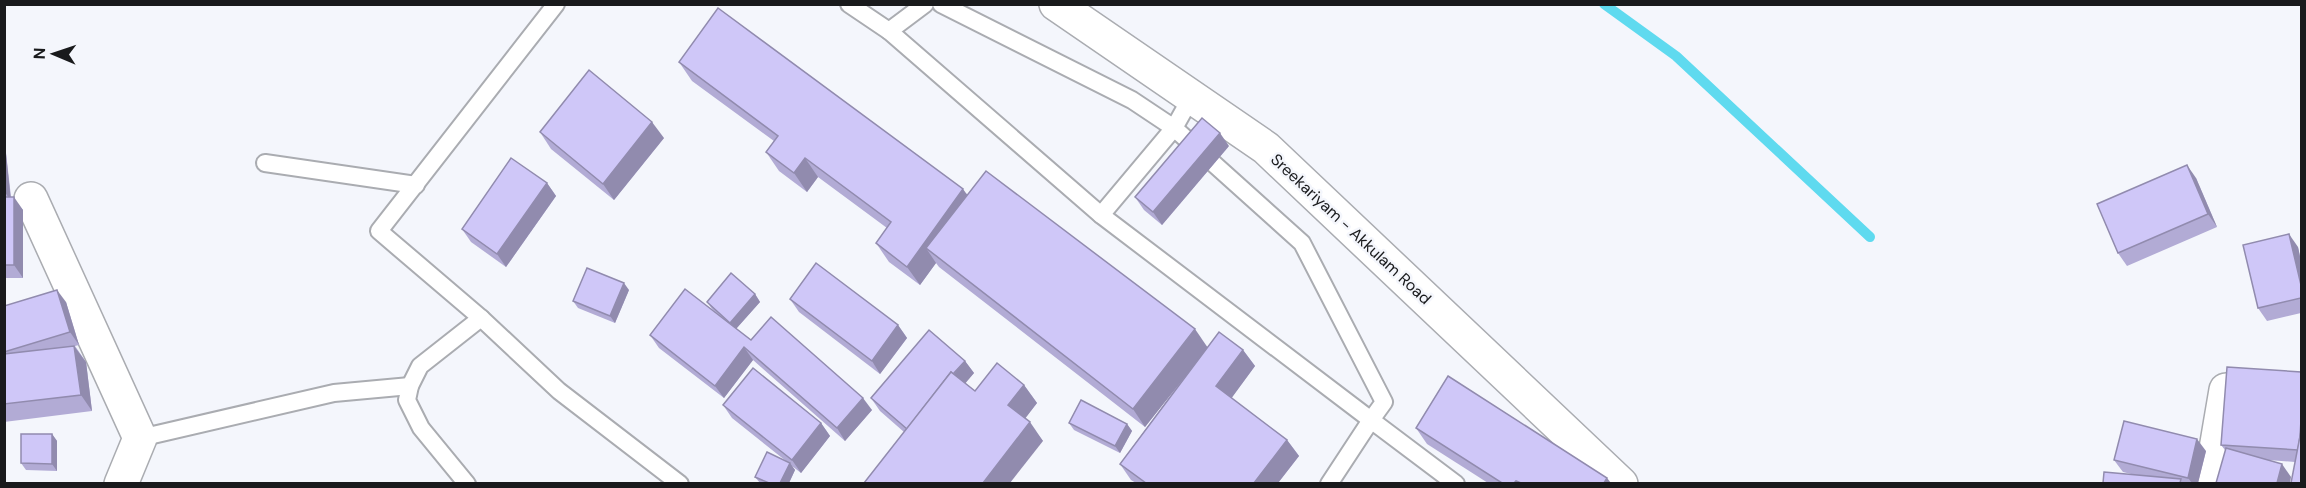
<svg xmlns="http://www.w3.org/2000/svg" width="2306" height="488" viewBox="0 0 2306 488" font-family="'DM Sans',sans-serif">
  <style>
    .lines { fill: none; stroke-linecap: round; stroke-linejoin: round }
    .stream { stroke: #5fdaef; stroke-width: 10 }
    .lane-casing { stroke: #aaacb1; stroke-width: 20 }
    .street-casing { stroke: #aaacb1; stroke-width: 36 }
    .secondary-casing { stroke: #aaacb1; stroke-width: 36 }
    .lane { stroke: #fff; stroke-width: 16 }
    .street { stroke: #fff; stroke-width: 33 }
    .secondary { stroke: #fff; stroke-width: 33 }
    .wall { fill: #b2abd5 }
    .shaded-wall { fill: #918bae }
    .building { fill: #cfc7f8; stroke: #918bae; stroke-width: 1.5 }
    .labels { text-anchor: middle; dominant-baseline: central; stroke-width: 5; stroke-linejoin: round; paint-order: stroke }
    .street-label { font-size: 16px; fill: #191a1c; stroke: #f4f6fc }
  </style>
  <rect width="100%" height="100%" fill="#f4f6fc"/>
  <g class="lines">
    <polyline class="stream" points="1604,4 1676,56 1870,237"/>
    <g class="lane-casing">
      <g id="lane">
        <polyline points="556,4 379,231 481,318 559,391 680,484"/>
        <polyline points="849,4 889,31"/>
        <polyline points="925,4 889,31 1101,215 1174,128 1192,96"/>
        <polyline points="941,4 1132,100 1174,128 1302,243 1384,402 1371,420 1101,215"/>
        <polyline points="265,163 416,185"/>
        <polyline points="140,438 334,393 410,386"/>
        <polyline points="467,484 421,428 407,400 410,386 420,366 481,318"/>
        <polyline points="1329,484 1371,420 1456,484"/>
      </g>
    </g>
    <g class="street-casing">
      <g id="street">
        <polyline points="31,199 140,438 121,484"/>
        <polyline points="2210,484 2226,390"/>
      </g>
    </g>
    <g class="secondary-casing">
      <polyline id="secondary" points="1056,4 1266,148 1621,484"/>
    </g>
    <use href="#lane" class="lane"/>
    <use href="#street" class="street"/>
    <use href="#secondary" class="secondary"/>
  </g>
  <g class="wall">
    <polygon points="679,62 967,194 1207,347 1243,350 1255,366 1231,398 1287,440 1299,456 1278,483 1136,483 1131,480 1120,464 1178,385 1145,427 939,267 936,263 920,285 889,262 876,243 887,228 818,177 807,192 779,171 766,152 774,141 692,81"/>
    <polygon points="540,132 664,138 614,200 551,149"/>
    <polygon points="4,135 11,197 23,210 23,278 4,278"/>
    <polygon points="1229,146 1162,225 1144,210 1135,197"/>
    <polygon points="2196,178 2217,227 2127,266 2118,253"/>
    <polygon points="547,183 556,196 506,267 471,242 462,229"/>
    <polygon points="2298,247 2301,261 2301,313 2267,321 2258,308"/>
    <polygon points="629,290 615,323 578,308 573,301"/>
    <polygon points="755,294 760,302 736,329 751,340 872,410 845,441 753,360 724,398 659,348 650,335 721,317 712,309 707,302"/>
    <polygon points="790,299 898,325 907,338 880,374 799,312"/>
    <polygon points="66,302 79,345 75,346 86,362 92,411 4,422 4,306"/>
    <polygon points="965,361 974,373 965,383 975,391 1024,385 1037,403 1025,418 1043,441 904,432 880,411 871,398"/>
    <polygon points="2301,372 2301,483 2295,462 2268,460 2291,477 2225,450 2221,445"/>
    <polygon points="723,405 821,423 830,436 801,473 792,466 795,470 789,483 760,483 755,477 786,461 732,418"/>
    <polygon points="1069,423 1127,424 1132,431 1120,453 1074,430"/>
    <polygon points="1416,428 1611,483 1488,483 1427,444"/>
    <polygon points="52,434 57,441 57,471 26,470 21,463"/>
    <polygon points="2206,451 2198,483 2103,483 2131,474 2123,472 2114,460"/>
  </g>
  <g class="shaded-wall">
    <polygon points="652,122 664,138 614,200 603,184"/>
    <polygon points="1220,133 1229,146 1162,225 1153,212"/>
    <polygon points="4,135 11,201 4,191"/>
    <polygon points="805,158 818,177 807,192 794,173"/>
    <polygon points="2187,165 2196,178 2217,227 2208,214"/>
    <polygon points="547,183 556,196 506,267 497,254"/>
    <polygon points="963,189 976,207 926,248 936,263 920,285 907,267"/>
    <polygon points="14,197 23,210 23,278 14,265"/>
    <polygon points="2289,234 2298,247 2301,261 2301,285"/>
    <polygon points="624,283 629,290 615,323 610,316"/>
    <polygon points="57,290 66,302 79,345 70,332"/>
    <polygon points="755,294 760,302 735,330 730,323"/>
    <polygon points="898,325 907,338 880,374 872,361"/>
    <polygon points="1195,329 1208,348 1145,427 1133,409"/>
    <polygon points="74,346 86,362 92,411 81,395"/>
    <polygon points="744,347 753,360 724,398 715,386"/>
    <polygon points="1243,350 1255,366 1228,403 1216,386"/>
    <polygon points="965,361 974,373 916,442 907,429"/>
    <polygon points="1024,385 1037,403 1021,424 1008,405"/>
    <polygon points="863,398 872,410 845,441 837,428"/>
    <polygon points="1030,422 1043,441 1010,483 983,483"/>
    <polygon points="821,423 830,436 801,473 792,460"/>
    <polygon points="1127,424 1132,431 1120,453 1115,446"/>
    <polygon points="52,434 57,441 57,471 52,464"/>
    <polygon points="2197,439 2206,451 2198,483 2192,483 2188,478"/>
    <polygon points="1287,440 1299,456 1278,483 1254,483"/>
    <polygon points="790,463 795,470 789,483 780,483"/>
    <polygon points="2282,464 2291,477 2290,483 2277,483"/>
    <polygon points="1607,478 1611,483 1604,483"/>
  </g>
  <g class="building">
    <polygon points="718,8 963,189 907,267 876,243 891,222 805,158 794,173 766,152 778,136 679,62"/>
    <polygon points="589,70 652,122 603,184 540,132"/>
    <polygon points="1202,118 1220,133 1153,212 1135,197"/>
    <polygon points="511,158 547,183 497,254 462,229"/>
    <polygon points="2187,165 2208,214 2118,253 2097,204"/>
    <polygon points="986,171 1195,329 1133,409 926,248"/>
    <rect x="4" y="197" width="10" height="68"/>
    <polygon points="2289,234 2301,285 2301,298 2258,308 2243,245"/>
    <polygon points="816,263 898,325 872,361 790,299"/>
    <polygon points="587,268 624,283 610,316 573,301"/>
    <polygon points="731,273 755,294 730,323 707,302"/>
    <polygon points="685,289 751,340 771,317 863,398 837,428 744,347 715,386 650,335"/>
    <polygon points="57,290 70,332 4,352 4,306"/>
    <polygon points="929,330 965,361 953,374 951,372 907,429 871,398"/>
    <polygon points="1219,332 1243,350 1216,386 1287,440 1254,483 1146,483 1120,464"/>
    <polygon points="74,346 81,395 4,404 4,354"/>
    <polygon points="997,363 1024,385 1008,405 1030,422 983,483 864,483 951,372 975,391"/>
    <polygon points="2227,367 2301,372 2301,420 2300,436 2298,450 2221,445"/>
    <polygon points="753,368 821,423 792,460 723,405"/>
    <polygon points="1448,376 1607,478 1604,483 1521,483 1516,481 1514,483 1502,483 1416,428"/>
    <polygon points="1081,400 1127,424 1115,446 1069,423"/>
    <polygon points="2124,421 2197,439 2188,478 2114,460"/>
    <polygon points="2301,431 2301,483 2291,483"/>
    <polygon points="21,434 52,434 52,464 21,463"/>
    <polygon points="2226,448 2282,464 2277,483 2216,483"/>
    <polygon points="767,452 790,463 780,483 769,483 755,477"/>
    <polygon points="2104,472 2181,479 2180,483 2103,483"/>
  </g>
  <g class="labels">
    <g class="street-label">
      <text transform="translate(1351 229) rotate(43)">Sreekariyam - Akkulam Road</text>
    </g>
  </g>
  <rect width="2306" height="488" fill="none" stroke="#191a1c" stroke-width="12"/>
  <g transform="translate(54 54) rotate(272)" stroke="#f4f6fc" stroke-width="4.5" paint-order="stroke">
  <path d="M0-4.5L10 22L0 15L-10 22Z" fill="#191a1c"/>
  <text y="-9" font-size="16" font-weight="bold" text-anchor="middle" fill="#191a1c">N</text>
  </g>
</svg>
